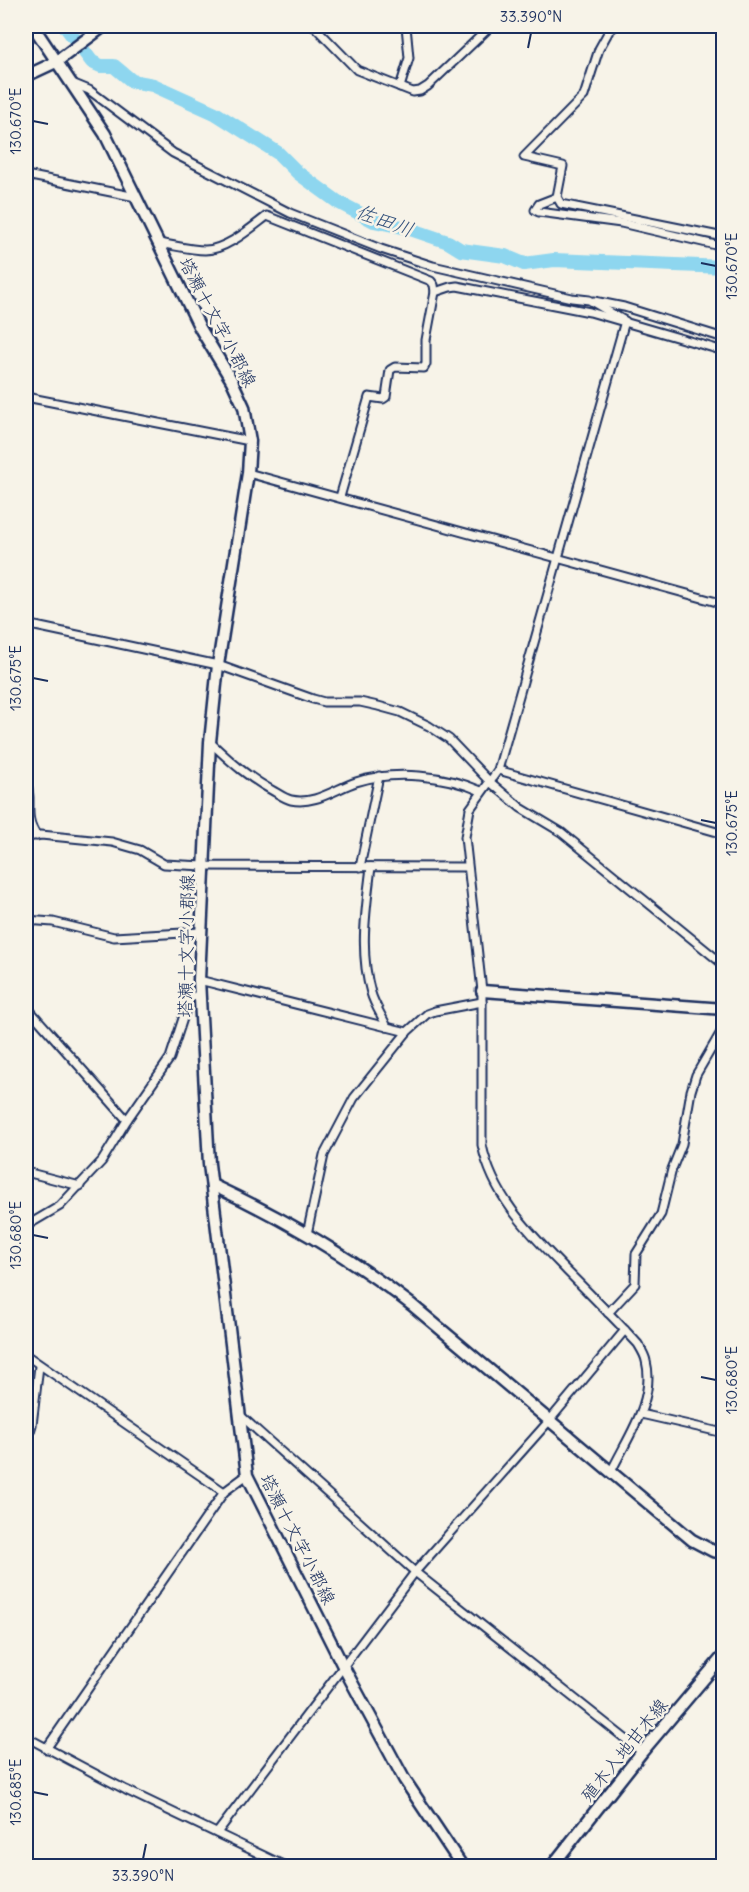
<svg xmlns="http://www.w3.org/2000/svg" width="749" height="1892" viewBox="0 0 749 1892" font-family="Delius,'Klee One',sans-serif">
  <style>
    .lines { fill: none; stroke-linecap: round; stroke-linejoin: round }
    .river { stroke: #8ed6ef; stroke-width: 14 }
    .street-casing { stroke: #1b2f5e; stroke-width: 11 }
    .secondary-casing { stroke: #1b2f5e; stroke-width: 15 }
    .primary-casing { stroke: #1b2f5e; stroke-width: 15 }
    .street { stroke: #f7f3e8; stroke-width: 7 }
    .secondary { stroke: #f7f3e8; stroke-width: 10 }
    .primary { stroke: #f7f3e8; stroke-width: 10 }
    .ticks { fill: none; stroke: #1b2f5e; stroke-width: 2 }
    .labels { text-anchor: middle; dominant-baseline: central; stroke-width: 5; stroke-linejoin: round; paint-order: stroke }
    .street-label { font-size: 18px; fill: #1b2f5e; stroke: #f7f3e8 }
    .water-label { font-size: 20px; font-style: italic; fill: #32507b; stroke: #f7f3e8 }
    .neatline { fill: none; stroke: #1b2f5e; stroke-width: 2 }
    .ticks-label { font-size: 15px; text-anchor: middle; fill: #1b2f5e }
  </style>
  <rect width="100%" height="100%" fill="#f7f3e8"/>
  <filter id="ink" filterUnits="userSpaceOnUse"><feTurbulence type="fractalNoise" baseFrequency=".0167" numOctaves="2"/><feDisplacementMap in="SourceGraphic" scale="12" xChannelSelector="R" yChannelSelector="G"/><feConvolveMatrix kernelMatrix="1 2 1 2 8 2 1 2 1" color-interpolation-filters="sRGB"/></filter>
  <g filter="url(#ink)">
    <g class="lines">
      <polyline class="river" points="65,26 92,62 101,66 114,66 132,81 153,85 215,113 278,153 298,173 338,202 374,221 407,228 448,242 461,250 505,256 524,264 554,260 724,267"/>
      <g class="street-casing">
        <g id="street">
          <polyline points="314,26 357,70 413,92 420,91 428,86 491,26"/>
          <polyline points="615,26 609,31 599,49 584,96 524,157 563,166 557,197 561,204 724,237"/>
          <polyline points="72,83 89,90 173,153 290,213 381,249 433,266 572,298 589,300 625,321"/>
          <polyline points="400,87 409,58 406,26"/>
          <polyline points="26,175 136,197"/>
          <polyline points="557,197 539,204 535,210 539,212 621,223 724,247"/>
          <path d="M158,243C173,245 190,250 205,250C226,250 251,228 267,216L431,281L434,285L435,292L426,340V364L424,368L395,367L390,370L386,397L383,399L369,397L340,497"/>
          <polyline points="435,292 450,287 457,286 590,312 724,351"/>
          <polyline points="594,301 624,307 724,338"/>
          <polyline points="26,397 250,441"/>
          <polyline points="248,473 724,604"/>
          <polyline points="26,624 218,665 313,699 324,702 360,702 378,706 400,712 429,726 449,739 490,782 521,808 561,832 724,965"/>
          <path d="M210,742C231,762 250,779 275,792C280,795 286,799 291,800C315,805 335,789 356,782C394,770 445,775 481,791"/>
          <polyline points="498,770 724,834"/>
          <path d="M26,781C34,801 22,815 37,836"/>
          <polyline points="26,837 41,835 112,842 140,850 164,864 204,866 467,867"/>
          <polyline points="360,867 379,776"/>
          <path d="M371,867C366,909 359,951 371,993C374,1004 382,1016 387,1027"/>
          <polyline points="26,920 53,922 114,937 200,932"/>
          <polyline points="199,980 407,1032"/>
          <polyline points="26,1006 127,1120"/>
          <polyline points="26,1172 80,1186"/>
          <polyline points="26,1226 60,1206 102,1161 127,1120 170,1058 189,1000 192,997 200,995"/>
          <polyline points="307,1234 324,1155 354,1098 407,1032 427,1014 435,1011 482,1002"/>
          <polyline points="608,1313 635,1284 636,1254 661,1214 672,1169 682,1144 691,1091 696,1075 724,1027"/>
          <polyline points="26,1355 224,1492"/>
          <polyline points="641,1414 724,1433"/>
          <polyline points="240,1415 415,1572 642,1752"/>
          <polyline points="26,1445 32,1425 39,1366"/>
          <path d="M611,1472C627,1438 656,1400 646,1361C645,1355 641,1349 638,1344C615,1319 591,1295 567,1271C531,1234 493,1198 482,1145V991L465,837L470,809L498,770L625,321"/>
          <polyline points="26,1737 126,1790 285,1866"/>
          <polyline points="46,1749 224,1492 247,1475"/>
          <polyline points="217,1833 415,1572 549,1421 625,1330"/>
        </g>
      </g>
      <g class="secondary-casing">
        <g id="secondary">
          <polyline points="33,26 105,134 200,328 232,381 244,407 250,441 248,473 218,665 210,742 199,980 209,1164 247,1475 343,1666 404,1779 462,1866"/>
          <polyline points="482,991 724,1009"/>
          <path d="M212,1185C283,1218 350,1257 412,1305L692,1540L713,1551L724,1553"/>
          <polyline points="552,1866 642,1752 724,1655"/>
        </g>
      </g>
      <g class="primary-casing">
        <polyline id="primary" points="26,76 56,62 104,26"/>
      </g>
      <use href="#street" class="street"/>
      <use href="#secondary" class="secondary"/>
      <use href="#primary" class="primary"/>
    </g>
  </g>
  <path class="ticks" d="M528,48L531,33M33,121L48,124M701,263L716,266M33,678L48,681M701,820L716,823M33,1235L48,1238M701,1377L716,1380M33,1792L48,1795M143,1859L146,1844"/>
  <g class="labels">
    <g class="street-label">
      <text transform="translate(218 322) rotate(62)">塔瀬十文字小郡線</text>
      <text transform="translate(186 946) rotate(-89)">塔瀬十文字小郡線</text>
      <text transform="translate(298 1539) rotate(63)">塔瀬十文字小郡線</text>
      <text transform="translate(624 1750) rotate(-51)">殖木入地甘木線</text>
    </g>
    <g class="water-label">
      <text transform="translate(385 220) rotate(20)">佐田川</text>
    </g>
  </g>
  <rect width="749" height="1892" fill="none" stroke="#f7f3e8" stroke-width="66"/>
  <rect x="33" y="33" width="683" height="1826" class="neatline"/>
  <g class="ticks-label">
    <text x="531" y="22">33.390°N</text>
    <text transform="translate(16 121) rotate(-90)" y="5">130.670°E</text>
    <text transform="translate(732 266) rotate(-90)" y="5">130.670°E</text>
    <text transform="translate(16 678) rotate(-90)" y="5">130.675°E</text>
    <text transform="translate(732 823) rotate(-90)" y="5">130.675°E</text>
    <text transform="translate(16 1235) rotate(-90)" y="5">130.680°E</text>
    <text transform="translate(732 1380) rotate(-90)" y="5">130.680°E</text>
    <text transform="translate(16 1792) rotate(-90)" y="5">130.685°E</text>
    <text x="143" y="1881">33.390°N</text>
  </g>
</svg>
